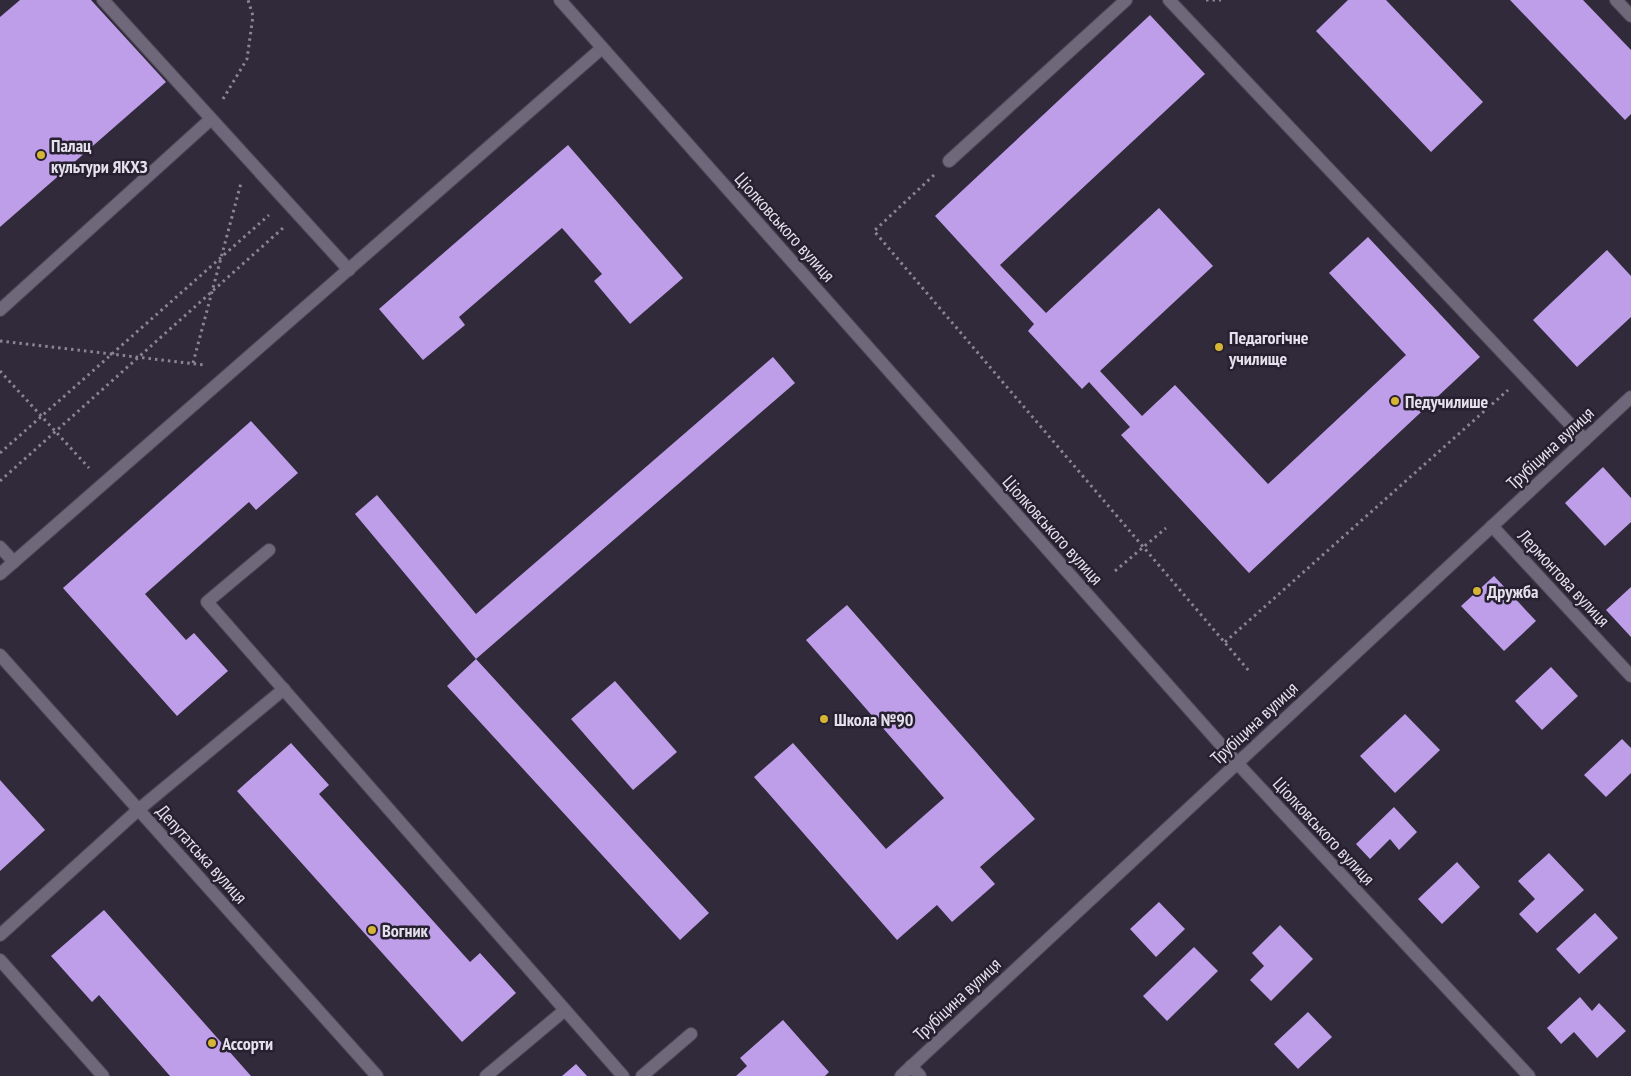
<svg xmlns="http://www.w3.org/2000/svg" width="1631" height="1076" font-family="'PT Sans Narrow',sans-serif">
<rect width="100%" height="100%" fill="#312a3b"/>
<g fill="#be9ee9">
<path d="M 20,0 L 91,0 L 166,82 L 0,227 L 0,17 Z"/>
<path d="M 1348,0 L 1386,0 L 1483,102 L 1431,152 L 1316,31 Z"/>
<path d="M 1510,0 L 1583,0 L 1631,50 L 1631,114 L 1625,120 Z"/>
<path d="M 1150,15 L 1205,74 L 1000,265 L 1046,313 L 1159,208 L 1213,266 L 1100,371 L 1142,416 L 1175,385 L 1268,484 L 1406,355 L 1329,273 L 1368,237 L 1480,357 L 1249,573 L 1121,435 L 1130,427 L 1089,382 L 1082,389 L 1028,331 L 1034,324 L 935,216 Z"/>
<path d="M 568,145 L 683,278 L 630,324 L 594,281 L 602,274 L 562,228 L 459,317 L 465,325 L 423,360 L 379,309 Z"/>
<path d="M 1607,250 L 1631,276 L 1631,317 L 1577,367 L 1533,320 Z"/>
<path d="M 773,357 L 795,383 L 476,659 L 709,913 L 680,940 L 447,686 L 476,659 L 355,514 L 377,495 L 476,614 Z"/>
<path d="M 251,421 L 298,473 L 256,510 L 249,502 L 145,594 L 186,640 L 194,633 L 228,671 L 177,716 L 63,588 Z"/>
<path d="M 1603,467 L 1631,498 L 1631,522 L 1605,546 L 1565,503 Z"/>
<path d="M 1494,576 L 1536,621 L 1504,651 L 1461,606 Z"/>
<path d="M 1631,587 L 1631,637 L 1606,610 Z"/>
<path d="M 847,605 L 1035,819 L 980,867 L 995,884 L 952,922 L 937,905 L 897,940 L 754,777 L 793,743 L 886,849 L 944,798 L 806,640 Z"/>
<path d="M 1551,667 L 1578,696 L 1542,730 L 1515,701 Z"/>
<path d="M 615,681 L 677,752 L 633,790 L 571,719 Z"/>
<path d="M 1405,714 L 1440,750 L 1395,793 L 1360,756 Z"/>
<path d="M 1622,739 L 1631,748 L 1631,773 L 1606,797 L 1584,775 Z"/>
<path d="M 291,743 L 329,785 L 319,794 L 470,962 L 480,953 L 516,993 L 462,1042 L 237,791 Z"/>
<path d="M 0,780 L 45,830 L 0,871 Z"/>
<path d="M 1394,807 L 1417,832 L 1399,850 L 1390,839 L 1370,859 L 1356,844 Z"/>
<path d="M 1549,853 L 1584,890 L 1537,933 L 1519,914 L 1535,899 L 1518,881 Z"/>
<path d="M 1457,862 L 1480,887 L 1442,924 L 1418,899 Z"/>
<path d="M 1159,902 L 1185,929 L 1156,957 L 1130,929 Z"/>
<path d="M 104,910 L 251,1076 L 170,1076 L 99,995 L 92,1002 L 51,956 Z"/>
<path d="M 1595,913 L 1618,938 L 1579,974 L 1556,949 Z"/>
<path d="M 1280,925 L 1313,959 L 1271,1001 L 1250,980 L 1264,966 L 1252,953 Z"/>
<path d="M 1194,947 L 1218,971 L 1167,1021 L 1143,996 Z"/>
<path d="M 1580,997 L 1592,1011 L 1599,1003 L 1626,1031 L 1597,1058 L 1574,1032 L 1561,1044 L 1547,1028 Z"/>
<path d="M 1308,1012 L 1332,1037 L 1298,1069 L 1274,1044 Z"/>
<path d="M 783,1020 L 829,1072 L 825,1076 L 736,1076 L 747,1066 L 740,1058 Z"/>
<path d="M 576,1064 L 587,1076 L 562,1076 Z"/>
</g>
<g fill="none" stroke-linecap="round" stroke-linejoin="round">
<g stroke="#4e4857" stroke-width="14">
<g id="service">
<path d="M 103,0 L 349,270"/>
<path d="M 1169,0 L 1585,440"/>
<path d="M 1616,0 L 1631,16"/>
<path d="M 949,161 L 1126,0"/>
<path d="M 0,310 L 211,119"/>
<path d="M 0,547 L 14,562"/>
<path d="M 269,550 L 207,602 L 623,1076"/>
<path d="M 0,574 L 602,48"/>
<path d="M 0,935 L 138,810 L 284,689"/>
<path d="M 0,960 L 103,1076"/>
<path d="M 486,1076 L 565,1010"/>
<path d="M 642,1076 L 691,1034"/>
</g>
</g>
<g stroke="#4e4857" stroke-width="14">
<g id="minor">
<path d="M 560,0 L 1237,763 L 1529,1076"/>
<path d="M 1492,526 L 1631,676"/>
<path d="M 911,1066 L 920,1076"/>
</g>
</g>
<g stroke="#4e4857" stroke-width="14">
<g id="tertiary">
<path d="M 0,655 L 377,1076"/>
<path d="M 901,1076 L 1631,397"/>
</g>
</g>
<g stroke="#8a8593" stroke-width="3" stroke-dasharray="2.5 4" stroke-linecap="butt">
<path d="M 1206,0 L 1221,0"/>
<path d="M 223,99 L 247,59 L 253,16 L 248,0"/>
<path d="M 934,175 L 874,231 L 1249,671"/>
<path d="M 0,341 L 205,365"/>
<path d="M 193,363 L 241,183"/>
<path d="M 0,371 L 89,468"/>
<path d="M 0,453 L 269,215"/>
<path d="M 0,481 L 283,228"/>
<path d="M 1115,571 L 1166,528"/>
<path d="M 1225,642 L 1508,390"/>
</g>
<use href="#service" stroke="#6f677a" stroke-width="12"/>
<use href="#minor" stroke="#6f677a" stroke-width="12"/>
<use href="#tertiary" stroke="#6f677a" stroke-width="12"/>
</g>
<g fill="#d6b534" stroke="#272031" stroke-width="2">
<circle cx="41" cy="155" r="5"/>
<circle cx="1219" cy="347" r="5"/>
<circle cx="1395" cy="401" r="5"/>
<circle cx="1477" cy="591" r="5"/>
<circle cx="824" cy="719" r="5"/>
<circle cx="372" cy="930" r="5"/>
<circle cx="212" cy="1043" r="5"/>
</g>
<g text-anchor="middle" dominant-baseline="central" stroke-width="5" stroke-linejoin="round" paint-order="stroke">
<g font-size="18" font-weight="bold" fill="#e5e1ec" stroke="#272031" text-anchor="start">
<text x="51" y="145">Палац<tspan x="51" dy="21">культури ЯКХЗ</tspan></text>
<text x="1229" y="337">Педагогічне<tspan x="1229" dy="21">училище</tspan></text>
<text x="1405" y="401">Педучилише</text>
<text x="1487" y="591">Дружба</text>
<text x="834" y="719">Школа №90</text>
<text x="382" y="930">Вогник</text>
<text x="222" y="1043">Ассорти</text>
</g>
<g font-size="18" fill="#e5e1ec" stroke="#272031">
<text transform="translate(785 227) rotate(48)">Ціолковського вулиця</text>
<text transform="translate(1550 448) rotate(-43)">Трубіцина вулиця</text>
<text transform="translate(1053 530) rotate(48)">Ціолковського вулиця</text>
<text transform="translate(1564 578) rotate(47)">Лермонтова вулиця</text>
<text transform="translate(1254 723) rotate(-43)">Трубіцина вулиця</text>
<text transform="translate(1324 831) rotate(47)">Ціолковського вулиця</text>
<text transform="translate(202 854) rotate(48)">Депутатська вулиця</text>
<text transform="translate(957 999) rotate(-43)">Трубіцина вулиця</text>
</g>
</g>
</svg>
